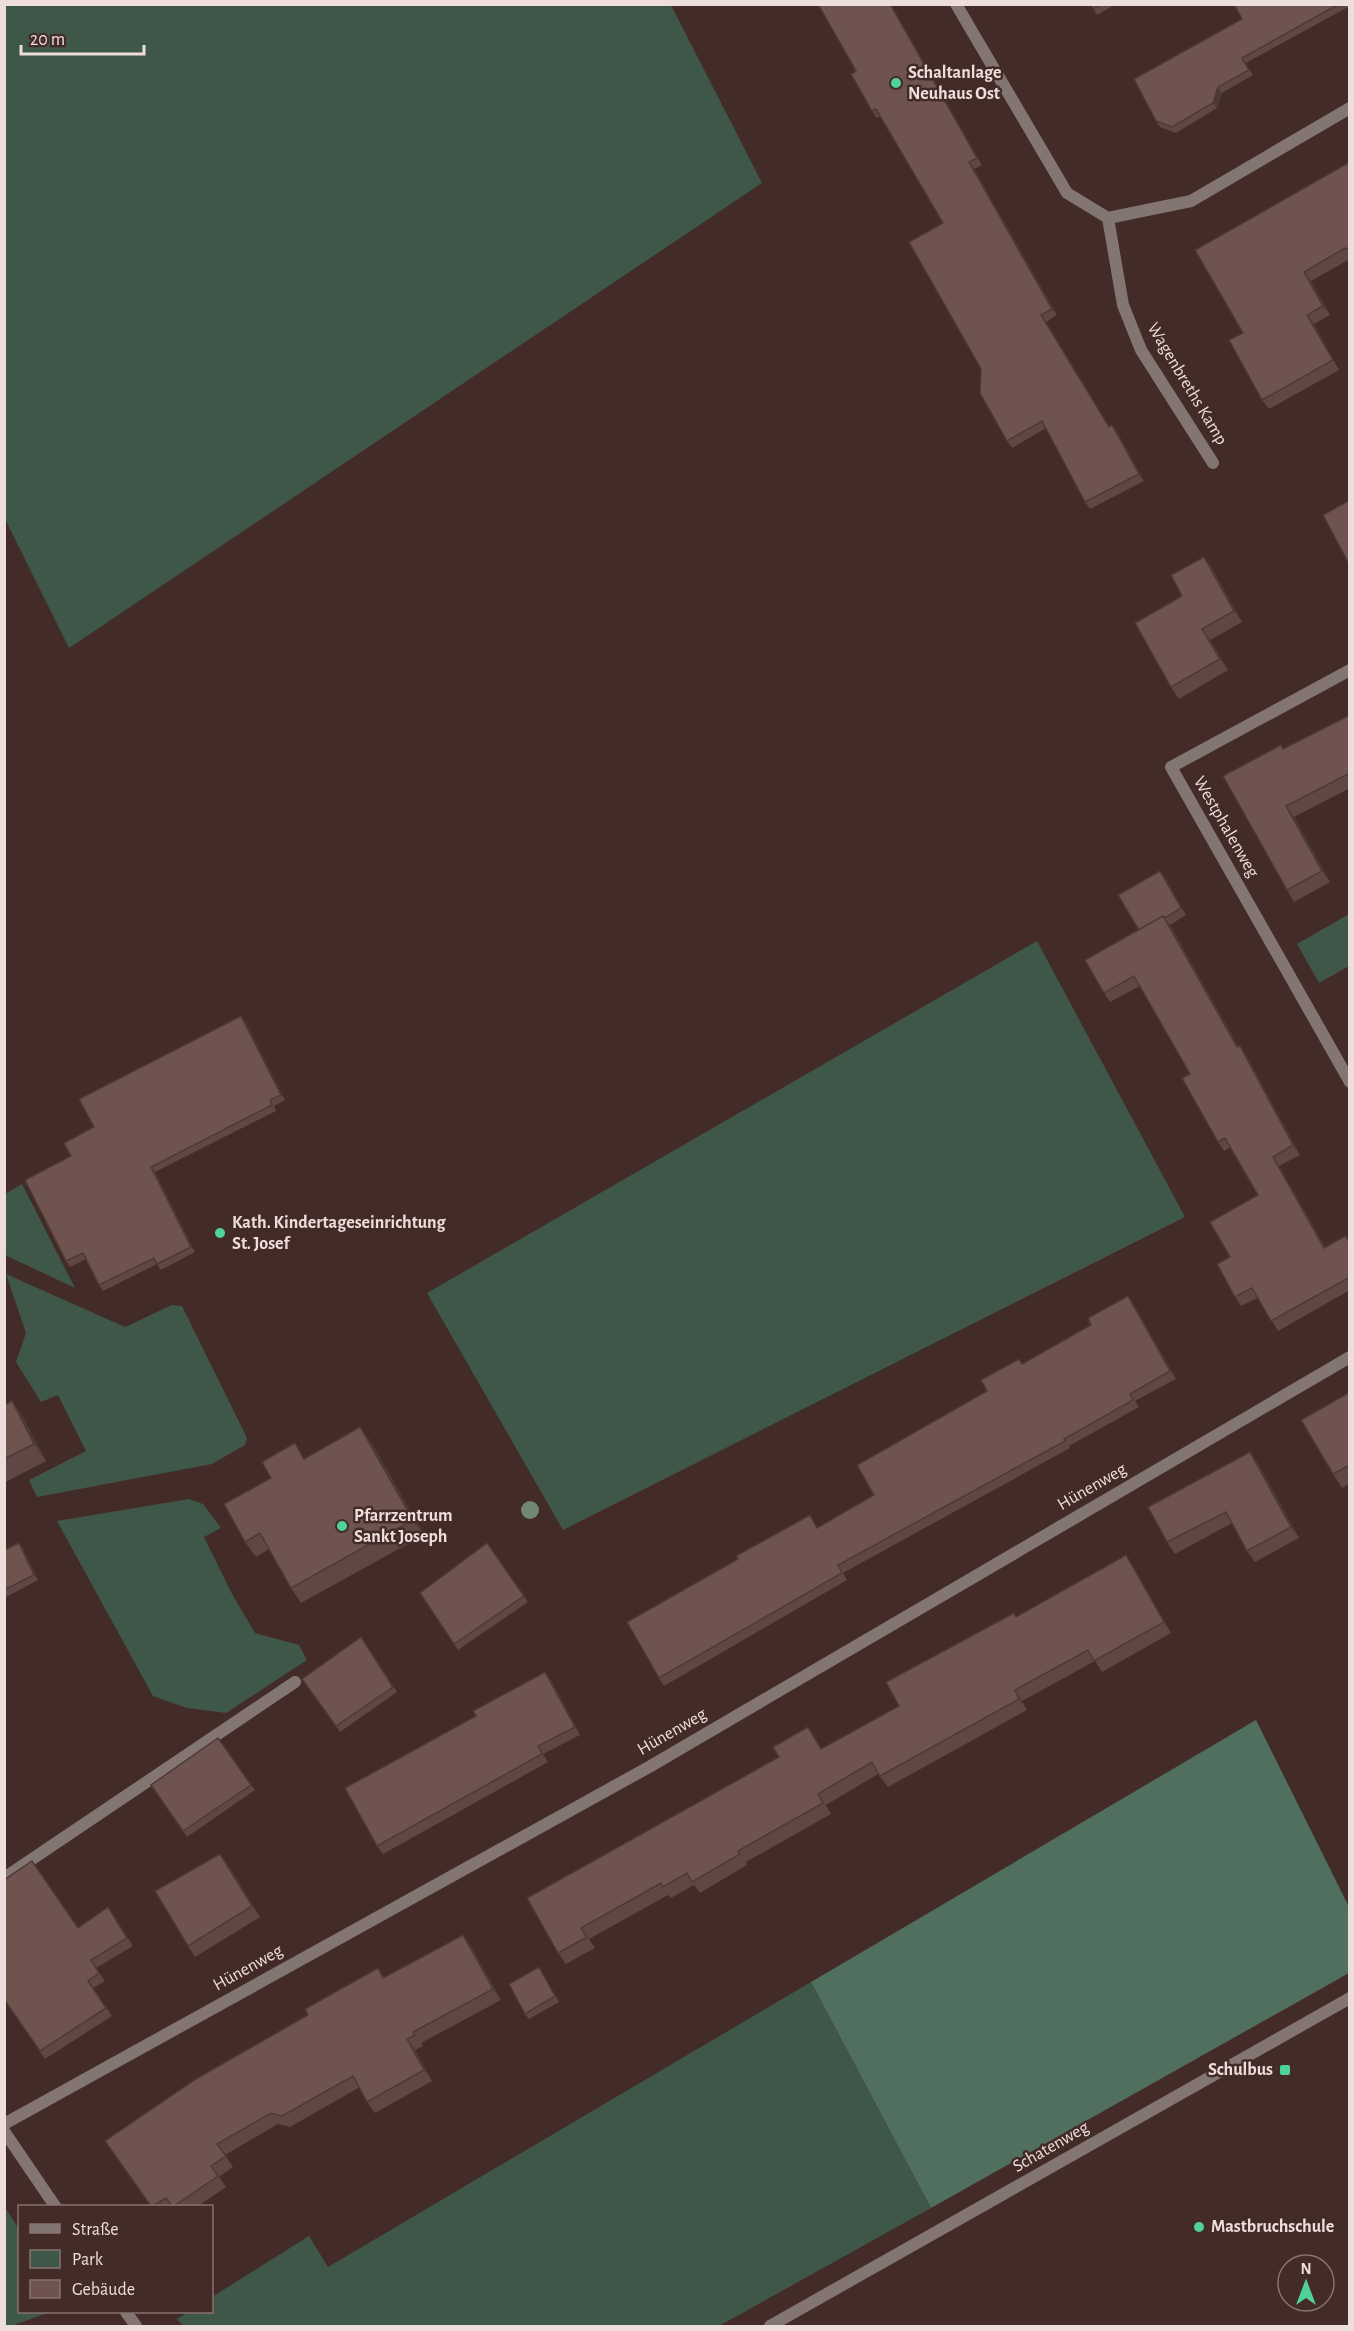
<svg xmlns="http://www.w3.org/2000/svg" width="1354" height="2331" font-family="'Alegreya Sans',sans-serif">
<rect width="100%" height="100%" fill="#432b27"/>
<g fill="#3e5749">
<path d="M 5,4 L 671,5 L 762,183 L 69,648 L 5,519 Z"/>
<path d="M 1349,914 L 1349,966 L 1319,983 L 1297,944 Z"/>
<path d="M 1037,941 L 1185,1217 L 563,1530 L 427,1293 Z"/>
<path d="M 22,1184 L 75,1288 L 5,1255 L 5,1194 Z"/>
<path d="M 6,1274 L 125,1327 L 172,1305 L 182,1306 L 247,1438 L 245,1445 L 212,1464 L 37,1497 L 29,1480 L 86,1451 L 58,1395 L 41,1402 L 16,1362 L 26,1333 Z"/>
<path d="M 189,1499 L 203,1504 L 221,1528 L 204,1537 L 232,1594 L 255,1633 L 299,1645 L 307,1660 L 226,1713 L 187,1708 L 153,1696 L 57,1521 Z"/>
<path d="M 811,1982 L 931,2208 L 719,2326 L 183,2326 L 177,2319 L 188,2312 L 212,2312 L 212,2297 L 309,2236 L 328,2267 Z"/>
<path d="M 4,2206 L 19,2229 L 20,2312 L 50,2312 L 11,2326 L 5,2326 Z"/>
</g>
<path fill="#516f5f" d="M 1256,1720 L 1349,1907 L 1349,1973 L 931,2208 L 811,1982 Z"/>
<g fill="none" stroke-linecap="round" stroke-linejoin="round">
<path stroke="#827572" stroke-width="12" d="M 4,1878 L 295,1682"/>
<g stroke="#827572" stroke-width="12">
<path d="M 956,4 L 1067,193 L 1108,218 L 1191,201 L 1350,108"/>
<path d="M 1108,218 L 1123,305 L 1141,350 L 1213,463"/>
<path d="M 1350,670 L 1171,767 L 1350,1082"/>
<path d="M 4,2124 L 649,1767 L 1350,1357"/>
<path d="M 4,2131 L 55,2206"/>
<path d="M 126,2312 L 136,2326"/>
<path d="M 770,2326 L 1350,1998"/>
</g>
</g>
<circle fill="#728775" cx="530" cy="1510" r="9"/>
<g fill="#5f4744">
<path d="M 818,4 L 896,4 L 892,7 L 982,165 L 974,169 L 1057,315 L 1046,322 L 1109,426 L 1112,425 L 1117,432 L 1144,481 L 1090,509 L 1085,502 L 1046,428 L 1012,448 L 1007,441 L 981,369 L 943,223 L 881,116 L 877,118 L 872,111 L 856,71 Z"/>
<path d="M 1091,4 L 1116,4 L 1097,15 Z"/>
<path d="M 1234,4 L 1350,4 L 1350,6 L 1246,63 L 1253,75 L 1222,93 L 1217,108 L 1176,133 L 1160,127 L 1156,121 L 1242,19 Z"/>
<path d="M 1350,162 L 1350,259 L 1311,281 L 1330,315 L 1314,324 L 1339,370 L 1269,409 L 1262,400 L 1243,333 Z"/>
<path d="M 1204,557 L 1212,568 L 1242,622 L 1210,640 L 1228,670 L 1179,699 L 1171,687 Z"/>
<path d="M 1350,715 L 1350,788 L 1294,817 L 1330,882 L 1294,902 L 1287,890 L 1284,749 Z"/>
<path d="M 1165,878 L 1186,915 L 1170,925 L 1238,1046 L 1246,1055 L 1300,1155 L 1279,1166 L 1325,1247 L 1345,1236 L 1350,1242 L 1350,1290 L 1278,1331 L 1258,1298 L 1241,1306 L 1235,1297 L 1230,1257 L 1258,1195 L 1231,1147 L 1224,1151 L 1218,1142 L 1190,1074 L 1140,986 L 1110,1002 L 1104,993 L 1139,930 Z"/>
<path d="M 245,1021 L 285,1100 L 274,1106 L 276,1111 L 155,1172 L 195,1252 L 161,1270 L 157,1264 L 103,1291 L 99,1285 L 86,1259 L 70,1267 L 66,1261 L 71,1156 L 94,1127 Z"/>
<path d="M 1128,1296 L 1133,1303 L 1176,1379 L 1135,1401 L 1139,1407 L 1069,1446 L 1070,1448 L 843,1573 L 847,1580 L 664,1686 L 659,1678 L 738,1559 L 810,1515 L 818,1528 L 874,1495 L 1023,1364 L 1091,1325 Z"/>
<path d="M 1350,1392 L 1350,1483 L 1342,1488 L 1333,1474 Z"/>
<path d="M 12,1401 L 24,1419 L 46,1461 L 4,1483 L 4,1405 Z"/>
<path d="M 360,1427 L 371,1442 L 424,1535 L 301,1603 L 291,1588 L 269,1549 L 256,1557 L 245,1542 L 305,1458 Z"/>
<path d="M 1258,1463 L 1299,1538 L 1255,1562 L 1247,1551 L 1232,1523 L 1175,1554 L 1167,1542 Z"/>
<path d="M 19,1543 L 23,1549 L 38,1580 L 6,1597 L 4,1595 L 4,1550 Z"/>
<path d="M 487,1543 L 528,1602 L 458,1650 L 420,1593 Z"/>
<path d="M 1133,1566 L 1171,1633 L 1102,1672 L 1095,1661 L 1022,1701 L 1027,1710 L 888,1787 L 878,1774 L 826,1805 L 831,1814 L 746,1862 L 747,1865 L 700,1893 L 694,1885 L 671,1898 L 668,1895 L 589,1939 L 595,1948 L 566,1964 L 558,1953 L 527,1898 L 779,1757 L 815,1738 L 822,1749 L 899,1706 L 1017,1617 Z"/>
<path d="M 361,1637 L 397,1692 L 340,1732 L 302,1679 Z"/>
<path d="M 551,1680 L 580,1735 L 543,1754 L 548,1762 L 383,1854 L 377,1846 Z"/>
<path d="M 218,1738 L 255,1790 L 187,1837 L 151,1785 Z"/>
<path d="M 228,1865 L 260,1917 L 195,1957 L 188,1946 Z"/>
<path d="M 108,1907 L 133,1946 L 96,1968 L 105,1981 L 93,1988 L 112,2016 L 45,2059 L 4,1999 L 78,1928 Z"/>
<path d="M 471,1946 L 501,2000 L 421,2043 L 423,2046 L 415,2050 L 432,2081 L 375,2113 L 367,2102 L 360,2087 L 290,2127 L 278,2124 L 225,2155 L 233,2167 L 219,2177 L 226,2187 L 198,2206 L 151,2206 L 308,2015 L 378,1968 L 384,1977 Z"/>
<path d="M 539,1967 L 559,2002 L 529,2019 L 525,2014 Z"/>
</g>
<g fill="#4d3a37">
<path d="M 890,4 L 891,4 L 982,165 L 977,158 Z"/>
<path d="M 1218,87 L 1222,93 L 1217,108 L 1213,103 Z"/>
<path d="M 969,162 L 974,169 L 1057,315 L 1052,309 Z"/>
<path d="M 1304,272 L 1311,281 L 1330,315 L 1323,306 Z"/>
<path d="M 1041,315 L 1046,322 L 1114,434 L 1109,427 Z"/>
<path d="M 1307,315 L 1314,324 L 1339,370 L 1333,360 Z"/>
<path d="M 1112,425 L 1117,432 L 1144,481 L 1139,474 Z"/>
<path d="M 1204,557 L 1212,568 L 1242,622 L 1234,611 Z"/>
<path d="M 1202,629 L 1210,640 L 1228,670 L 1220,659 Z"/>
<path d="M 1286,806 L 1294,817 L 1330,882 L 1322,871 Z"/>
<path d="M 1160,871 L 1165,878 L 1186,915 L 1181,908 Z"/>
<path d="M 1163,916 L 1170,925 L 1244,1056 L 1237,1047 Z"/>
<path d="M 241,1016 L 245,1021 L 285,1100 L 281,1095 Z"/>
<path d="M 1240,1046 L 1246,1055 L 1300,1155 L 1293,1145 Z"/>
<path d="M 1273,1157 L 1279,1166 L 1331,1257 L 1324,1248 Z"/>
<path d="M 151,1167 L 155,1172 L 195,1252 L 191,1247 Z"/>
<path d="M 1128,1296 L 1133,1303 L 1176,1379 L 1170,1371 Z"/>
<path d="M 12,1401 L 24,1419 L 46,1461 L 34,1444 Z"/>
<path d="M 360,1427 L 371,1442 L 424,1535 L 413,1520 Z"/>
<path d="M 1250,1452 L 1258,1463 L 1299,1538 L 1291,1527 Z"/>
<path d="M 19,1543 L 23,1549 L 38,1580 L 34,1575 Z"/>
<path d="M 1126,1555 L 1133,1566 L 1171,1633 L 1164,1622 Z"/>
<path d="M 545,1672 L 551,1680 L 580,1735 L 575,1727 Z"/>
<path d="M 1015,1690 L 1022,1701 L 1027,1710 L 1019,1699 Z"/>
<path d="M 220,1854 L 228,1865 L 260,1917 L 252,1906 Z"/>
<path d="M 463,1935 L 471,1946 L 501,2000 L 493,1989 Z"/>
<path d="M 407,2039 L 415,2050 L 432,2081 L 424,2070 Z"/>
</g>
<g fill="#6e534f" stroke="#4d3a37" stroke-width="1.5">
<path d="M 818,4 L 890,4 L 977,158 L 969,162 L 1052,309 L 1041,315 L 1109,427 L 1112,425 L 1139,474 L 1085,502 L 1042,421 L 1007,441 L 980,393 L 981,369 L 909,242 L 943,223 L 876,109 L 872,111 L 851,74 L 856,71 Z"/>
<path d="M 1091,4 L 1102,4 L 1093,9 Z"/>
<path d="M 1234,4 L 1339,4 L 1242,58 L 1249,70 L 1218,87 L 1213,103 L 1172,127 L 1156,121 L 1134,79 L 1242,19 Z"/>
<path d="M 1350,162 L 1350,250 L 1345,248 L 1304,272 L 1323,306 L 1307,315 L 1333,360 L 1262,400 L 1229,340 L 1243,333 L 1195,250 Z"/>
<path d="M 1350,500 L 1350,562 L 1348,562 L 1323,515 Z"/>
<path d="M 1204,557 L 1234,611 L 1202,629 L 1220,659 L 1171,687 L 1135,623 L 1182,596 L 1171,575 Z"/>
<path d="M 1350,715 L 1350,773 L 1286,806 L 1322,871 L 1287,890 L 1223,776 L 1281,745 L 1283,749 Z"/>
<path d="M 1160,871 L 1181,908 L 1165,918 L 1163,916 L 1139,930 L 1118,895 Z"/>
<path d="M 1163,916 L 1237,1047 L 1240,1046 L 1293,1145 L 1273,1157 L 1324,1248 L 1345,1236 L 1350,1243 L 1350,1277 L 1271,1321 L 1252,1288 L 1235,1297 L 1217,1264 L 1230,1257 L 1210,1222 L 1258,1195 L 1225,1138 L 1218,1142 L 1182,1078 L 1190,1074 L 1134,976 L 1104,993 L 1085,960 Z"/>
<path d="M 241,1016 L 281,1095 L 270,1100 L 272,1105 L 151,1167 L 191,1247 L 157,1264 L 154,1258 L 99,1285 L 83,1253 L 66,1261 L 25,1180 L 71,1156 L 64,1143 L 94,1127 L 79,1099 Z"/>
<path d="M 1128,1296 L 1170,1371 L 1130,1394 L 1133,1400 L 1064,1439 L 1065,1441 L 838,1565 L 842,1573 L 659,1678 L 627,1622 L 738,1559 L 736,1556 L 810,1515 L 817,1528 L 874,1495 L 857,1465 L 987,1391 L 981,1380 L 1019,1359 L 1022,1364 L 1091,1325 L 1088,1318 Z"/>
<path d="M 1350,1392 L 1350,1465 L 1333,1474 L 1301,1420 Z"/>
<path d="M 12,1401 L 34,1444 L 4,1459 L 4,1405 Z"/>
<path d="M 360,1427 L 413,1520 L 291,1588 L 260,1533 L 245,1542 L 224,1504 L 271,1478 L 262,1462 L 279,1452 L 295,1443 L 304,1459 Z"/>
<path d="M 1250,1452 L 1291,1527 L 1247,1551 L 1226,1512 L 1167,1542 L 1148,1507 Z"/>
<path d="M 19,1543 L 34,1575 L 4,1590 L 4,1550 Z"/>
<path d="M 487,1543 L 524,1596 L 454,1644 L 420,1593 Z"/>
<path d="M 1126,1555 L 1164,1622 L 1094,1661 L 1088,1650 L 1015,1690 L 1019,1699 L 880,1776 L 872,1762 L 818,1794 L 823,1803 L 738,1851 L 740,1854 L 692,1882 L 687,1873 L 663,1887 L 661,1883 L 581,1928 L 587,1937 L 558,1953 L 527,1898 L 779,1757 L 773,1747 L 808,1727 L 821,1749 L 899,1706 L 886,1682 L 1014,1613 L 1016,1617 Z"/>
<path d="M 361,1637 L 393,1687 L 336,1726 L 302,1679 Z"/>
<path d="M 545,1672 L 575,1727 L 538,1746 L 542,1754 L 377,1846 L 345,1788 L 476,1716 L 473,1711 Z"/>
<path d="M 218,1738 L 251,1785 L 183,1831 L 151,1785 Z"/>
<path d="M 220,1854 L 252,1906 L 188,1946 L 155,1891 Z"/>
<path d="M 32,1861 L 78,1928 L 108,1907 L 127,1938 L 91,1960 L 99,1973 L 88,1981 L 106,2008 L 40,2051 L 4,1999 L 4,1880 Z"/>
<path d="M 463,1935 L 493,1989 L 413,2032 L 415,2035 L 407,2039 L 424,2070 L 367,2102 L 353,2076 L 282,2116 L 271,2113 L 217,2144 L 226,2156 L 211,2166 L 218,2176 L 174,2206 L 172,2206 L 166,2198 L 153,2206 L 151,2206 L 105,2141 L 196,2079 L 308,2015 L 305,2009 L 378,1968 L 383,1978 Z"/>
<path d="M 539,1967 L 555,1996 L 525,2014 L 509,1984 Z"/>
</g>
<g fill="#50d398" stroke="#432b27" stroke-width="2">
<circle cx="896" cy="83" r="6"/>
<circle cx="220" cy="1233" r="6"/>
<circle cx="342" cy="1526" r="6"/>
<rect x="1279" y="2064" width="12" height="12" rx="3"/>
<circle cx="1199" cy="2227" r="6"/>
</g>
<g text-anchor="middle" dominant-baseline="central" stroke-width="5" stroke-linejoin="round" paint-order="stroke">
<g font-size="18" font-weight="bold" fill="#eededb" stroke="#432b27" text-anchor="start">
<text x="908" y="73">Schaltanlage<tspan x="908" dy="21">Neuhaus Ost</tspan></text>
<text x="232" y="1223">Kath. Kindertageseinrichtung<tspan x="232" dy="21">St. Josef</tspan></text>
<text x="354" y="1516">Pfarrzentrum<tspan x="354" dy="21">Sankt Joseph</tspan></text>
<text x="1273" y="2070" text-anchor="end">Schulbus</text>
<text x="1211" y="2227">Mastbruchschule</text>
</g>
<g font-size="18" fill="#eededb" stroke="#432b27">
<text transform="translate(1187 384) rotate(59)">Wagenbreths Kamp</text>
<text transform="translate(1226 827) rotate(60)">Westphalenweg</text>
<text transform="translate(1092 1487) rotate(-30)">Hünenweg</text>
<text transform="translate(672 1732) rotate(-30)">Hünenweg</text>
<text transform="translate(248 1968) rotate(-29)">Hünenweg</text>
<text transform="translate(1051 2147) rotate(-30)">Schatenweg</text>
</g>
</g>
<rect width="1354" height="2331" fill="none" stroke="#eededb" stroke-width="12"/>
<rect x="18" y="2205" width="195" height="108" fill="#432b27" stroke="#87736f" stroke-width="1.5"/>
<rect x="30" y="2224" width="30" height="9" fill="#827572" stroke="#87736f" stroke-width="1.5"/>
<text x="72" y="2235" font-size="18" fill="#eededb">Straße</text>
<rect x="30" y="2250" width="30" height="18" fill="#3e5749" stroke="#87736f" stroke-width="1.5"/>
<text x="72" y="2265" font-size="18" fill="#eededb">Park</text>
<rect x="30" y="2280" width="30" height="18" fill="#6e534f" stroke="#87736f" stroke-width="1.5"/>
<text x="72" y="2295" font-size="18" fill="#eededb">Gebäude</text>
<g transform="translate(1306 2283)"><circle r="28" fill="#432b27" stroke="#87736f" stroke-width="1.5"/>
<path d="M0-4.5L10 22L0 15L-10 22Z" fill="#50d398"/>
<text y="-9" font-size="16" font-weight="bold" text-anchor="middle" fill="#eededb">N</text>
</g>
<path d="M21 45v9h123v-9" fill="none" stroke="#eededb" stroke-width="3"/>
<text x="30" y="45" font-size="18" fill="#eededb" stroke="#432b27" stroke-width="4.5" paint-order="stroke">20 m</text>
</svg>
